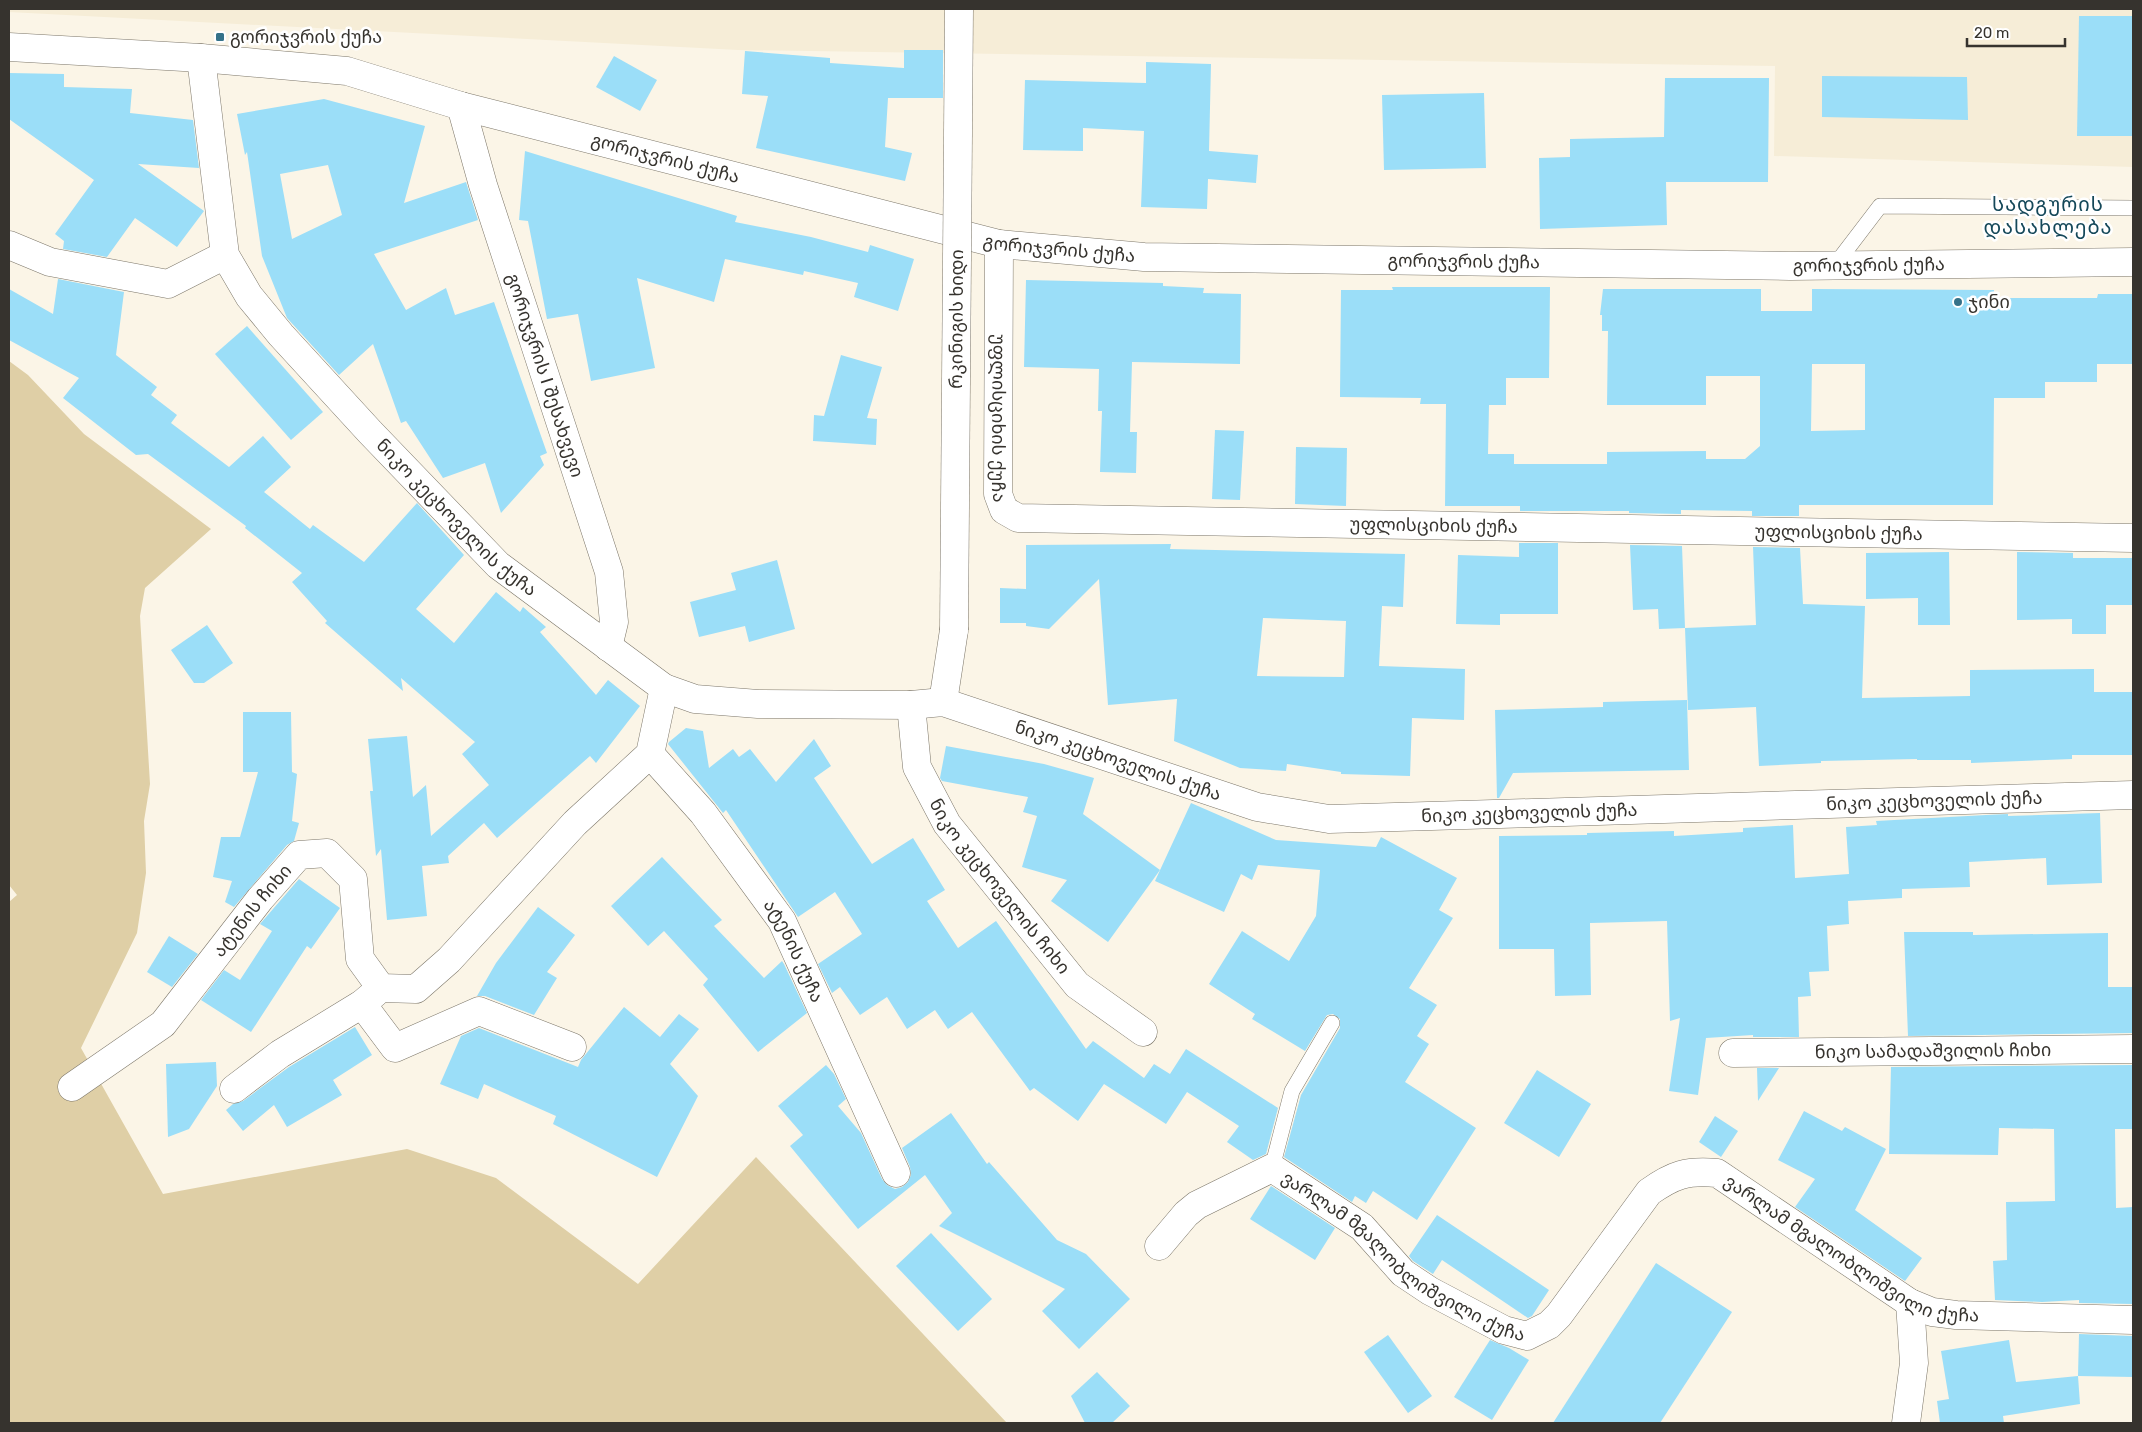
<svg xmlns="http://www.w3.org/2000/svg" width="2142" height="1432" font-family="Rubik,'Noto Sans Georgian',sans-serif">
<rect width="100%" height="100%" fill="#fbf5e7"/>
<path fill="#f6edd7" d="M 9,9 L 2133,9 L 2133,167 L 1774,156 L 1775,66 L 738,50 L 9,12 Z"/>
<path fill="#dfcfa6" d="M 9,361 L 28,375 L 84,434 L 211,529 L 145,588 L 140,616 L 150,784 L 144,821 L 146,873 L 137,933 L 81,1048 L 163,1194 L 407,1149 L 496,1178 L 638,1284 L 756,1157 L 1007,1423 L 9,1423 L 9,902 L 17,895 L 9,885 Z"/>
<g fill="#9bdef8" fill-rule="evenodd">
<path d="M 2079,16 L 2133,16 L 2133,136 L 2077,136 Z"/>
<path d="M 904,50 L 943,50 L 943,98 L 888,98 L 885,147 L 912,153 L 905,181 L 756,148 L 768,96 L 742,94 L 745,51 L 830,58 L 830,63 L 904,68 Z"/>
<path d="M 614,56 L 657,80 L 640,111 L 596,87 Z"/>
<path d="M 1146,62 L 1211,64 L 1209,151 L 1258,155 L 1256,183 L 1208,179 L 1207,209 L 1141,207 L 1144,131 L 1083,128 L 1083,151 L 1023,150 L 1025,80 L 1146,83 Z"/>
<path d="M 9,73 L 64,74 L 64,87 L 132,89 L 130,113 L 193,120 L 199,168 L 138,164 L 204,211 L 177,247 L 135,218 L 107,257 L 63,249 L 64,241 L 55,234 L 94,180 L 9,119 Z"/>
<path d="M 1822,76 L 1967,77 L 1968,120 L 1822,117 Z"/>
<path d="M 1665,78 L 1769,78 L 1768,182 L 1666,182 L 1667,225 L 1540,229 L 1539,158 L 1570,157 L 1570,139 L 1664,137 Z"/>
<path d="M 1484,93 L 1486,168 L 1384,170 L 1382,95 Z"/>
<path d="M 324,99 L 425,126 L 404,203 L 466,182 L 478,220 L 374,254 L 406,310 L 446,288 L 455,315 L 494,302 L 547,453 L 540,456 L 544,465 L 501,513 L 485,463 L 443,478 L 406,421 L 401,423 L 373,344 L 339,375 L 287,318 L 262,256 L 247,152 L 245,155 L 237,114 ZM 328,165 L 342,215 L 292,239 L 280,174 Z"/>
<path d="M 525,151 L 737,216 L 735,222 L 811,237 L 868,252 L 870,245 L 914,259 L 898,311 L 854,297 L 858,283 L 804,271 L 803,275 L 725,259 L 714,302 L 637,278 L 655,368 L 591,381 L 578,314 L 547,319 L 528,221 L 519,220 Z"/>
<path d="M 58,279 L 124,292 L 116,355 L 157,387 L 151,395 L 177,415 L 171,423 L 229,467 L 263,436 L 291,467 L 264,492 L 310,529 L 313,525 L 364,562 L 417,503 L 464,555 L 416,609 L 454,643 L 496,592 L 520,612 L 523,607 L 546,627 L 540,632 L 596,695 L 608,680 L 640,706 L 596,763 L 590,756 L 497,838 L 484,823 L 448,856 L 449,863 L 422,866 L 427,916 L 387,920 L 381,849 L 376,856 L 370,791 L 373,791 L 368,739 L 407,736 L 413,797 L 426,785 L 431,836 L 489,785 L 462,754 L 475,742 L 401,678 L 403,691 L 325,623 L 327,621 L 292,582 L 302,573 L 245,528 L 246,526 L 148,454 L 136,455 L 63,398 L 79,378 L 9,340 L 9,289 L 53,314 Z"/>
<path d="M 1026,280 L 1163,283 L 1163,286 L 1204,288 L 1203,293 L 1241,294 L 1240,364 L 1132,362 L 1130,432 L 1137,432 L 1136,473 L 1100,472 L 1102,411 L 1098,411 L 1099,369 L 1024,367 Z"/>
<path d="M 1392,287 L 1550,287 L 1549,378 L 1506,378 L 1506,405 L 1489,405 L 1488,454 L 1514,454 L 1514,464 L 1607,464 L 1607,452 L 1706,451 L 1706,459 L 1745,459 L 1760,446 L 1760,376 L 1706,376 L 1706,405 L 1607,405 L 1608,331 L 1602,331 L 1602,315 L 1600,315 L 1603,289 L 1761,289 L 1761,311 L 1812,311 L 1812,289 L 1994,290 L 1994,298 L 2097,298 L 2098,294 L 2133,294 L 2133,364 L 2097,364 L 2097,382 L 2045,382 L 2045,398 L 1994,398 L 1993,505 L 1799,505 L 1799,516 L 1752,516 L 1752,511 L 1681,510 L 1681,514 L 1629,513 L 1629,511 L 1520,511 L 1520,506 L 1445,506 L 1446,404 L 1420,404 L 1421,398 L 1340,397 L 1341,290 L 1393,290 ZM 1812,364 L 1865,364 L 1865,430 L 1811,431 Z"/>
<path d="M 247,326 L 323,412 L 291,440 L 215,354 Z"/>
<path d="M 841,355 L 882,367 L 867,418 L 877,419 L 876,445 L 813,441 L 814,415 L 824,416 Z"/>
<path d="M 1215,430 L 1244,431 L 1240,500 L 1212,499 Z"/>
<path d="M 1296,447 L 1347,448 L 1346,506 L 1295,504 Z"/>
<path d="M 1519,543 L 1558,543 L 1558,614 L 1500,614 L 1500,625 L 1456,624 L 1458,555 L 1519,557 Z"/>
<path d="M 1171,544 L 1170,549 L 1405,554 L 1403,607 L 1382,606 L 1379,666 L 1465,669 L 1464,720 L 1412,718 L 1410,776 L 1341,774 L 1341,772 L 1287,764 L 1286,771 L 1240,768 L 1174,741 L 1177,699 L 1108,705 L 1099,579 L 1049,629 L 1026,626 L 1026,623 L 1000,623 L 1000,588 L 1026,589 L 1026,545 ZM 1263,618 L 1346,621 L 1344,677 L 1257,676 Z"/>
<path d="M 1630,545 L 1682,546 L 1685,628 L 1756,625 L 1753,547 L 1800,548 L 1803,604 L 1865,606 L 1862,698 L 1970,696 L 1970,670 L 2094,669 L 2094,692 L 2133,692 L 2133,755 L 2072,755 L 2072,759 L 1996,762 L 1971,763 L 1971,760 L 1917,760 L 1917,759 L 1821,761 L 1821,763 L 1759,766 L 1756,707 L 1688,710 L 1685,628 L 1659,629 L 1658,609 L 1633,610 Z"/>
<path d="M 1949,552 L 1950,625 L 1918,625 L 1918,598 L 1866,599 L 1866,553 Z"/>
<path d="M 2017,552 L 2073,553 L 2073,558 L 2133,558 L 2133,605 L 2106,605 L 2106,634 L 2072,634 L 2072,619 L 2017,620 Z"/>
<path d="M 777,560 L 795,629 L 749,642 L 745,626 L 699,637 L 690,602 L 736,590 L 731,573 Z"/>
<path d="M 207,625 L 233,663 L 204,683 L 194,683 L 171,650 Z"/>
<path d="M 1687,700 L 1689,770 L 1513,773 L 1499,798 L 1497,798 L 1495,710 L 1603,707 L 1603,702 Z"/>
<path d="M 243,712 L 291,712 L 292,772 L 297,774 L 292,821 L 299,823 L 294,841 L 287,845 L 234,907 L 225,902 L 232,881 L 213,877 L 221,837 L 240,837 L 258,772 L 243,772 Z"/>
<path d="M 686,728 L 703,731 L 709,768 L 733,749 L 739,757 L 750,749 L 776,782 L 814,739 L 831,766 L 814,778 L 872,864 L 913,838 L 945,890 L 927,901 L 958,948 L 996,921 L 1086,1049 L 1093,1041 L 1144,1078 L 1154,1064 L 1170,1074 L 1186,1049 L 1278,1108 L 1266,1154 L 1253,1160 L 1227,1142 L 1239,1126 L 1187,1092 L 1166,1124 L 1104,1084 L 1078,1121 L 1034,1088 L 1030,1091 L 972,1012 L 948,1029 L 935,1010 L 907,1029 L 887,997 L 860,1015 L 840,987 L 832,993 L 818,964 L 862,934 L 835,892 L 798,917 L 726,810 L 723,813 L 668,744 L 669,742 Z"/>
<path d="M 946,746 L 1044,764 L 1094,778 L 1083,814 L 1160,870 L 1108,942 L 1051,901 L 1067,880 L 1022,867 L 1037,816 L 1023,812 L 1028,797 L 942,781 L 940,778 Z"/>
<path d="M 1191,803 L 1276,840 L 1376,847 L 1381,837 L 1457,878 L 1439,910 L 1453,918 L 1409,988 L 1437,1005 L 1417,1036 L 1429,1044 L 1405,1082 L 1476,1128 L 1417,1220 L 1373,1191 L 1366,1203 L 1355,1196 L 1352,1202 L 1284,1157 L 1301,1095 L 1340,1028 L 1340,1019 L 1333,1014 L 1327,1015 L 1305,1051 L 1252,1019 L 1255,1014 L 1209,984 L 1242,931 L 1289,961 L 1316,916 L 1320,870 L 1258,865 L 1252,880 L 1241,874 L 1224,912 L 1155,881 Z"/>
<path d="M 2100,813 L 2102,883 L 2047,885 L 2046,858 L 1969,862 L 1970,887 L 1902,889 L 1902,898 L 1848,901 L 1849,924 L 1827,926 L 1829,971 L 1809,972 L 1811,996 L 1798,997 L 1799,1037 L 1753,1037 L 1753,1035 L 1706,1038 L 1698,1095 L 1669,1091 L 1680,1018 L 1670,1021 L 1667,921 L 1590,923 L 1591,995 L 1555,996 L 1554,949 L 1499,949 L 1499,836 L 1587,835 L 1587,833 L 1674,831 L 1674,836 L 1743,832 L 1743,828 L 1793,825 L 1795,878 L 1849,874 L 1846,827 L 1877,825 L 1876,821 L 1986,815 L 2008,814 L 2008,816 Z"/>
<path d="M 662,857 L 722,920 L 714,926 L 764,978 L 782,961 L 784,964 L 807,1013 L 758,1052 L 703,985 L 708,979 L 664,931 L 648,946 L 611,906 Z"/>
<path d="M 299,879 L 340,908 L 311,949 L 307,946 L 251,1032 L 201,1000 L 224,970 L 240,980 L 272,931 L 260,924 Z"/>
<path d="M 538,907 L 575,935 L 547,972 L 557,978 L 534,1015 L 485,996 L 477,996 L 496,963 Z"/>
<path d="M 1904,932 L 1973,932 L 1973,935 L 2108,933 L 2108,987 L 2133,987 L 2133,1033 L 1908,1036 Z"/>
<path d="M 169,936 L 198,954 L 172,987 L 147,972 Z"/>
<path d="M 624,1007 L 660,1037 L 679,1014 L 699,1029 L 670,1064 L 698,1096 L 657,1177 L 553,1124 L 556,1116 L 484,1084 L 478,1099 L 440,1084 L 461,1036 L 479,1028 L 578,1067 L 581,1060 Z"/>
<path d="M 355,1027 L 372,1055 L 333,1080 L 342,1095 L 287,1127 L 274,1105 L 243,1131 L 226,1110 L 233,1104 L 243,1101 L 289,1067 Z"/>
<path d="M 216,1062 L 217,1086 L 189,1129 L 168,1137 L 166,1064 Z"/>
<path d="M 826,1065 L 834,1074 L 846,1099 L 838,1106 L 861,1133 L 882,1179 L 887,1185 L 895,1189 L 902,1187 L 908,1182 L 911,1175 L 910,1167 L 902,1148 L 951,1113 L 987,1164 L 989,1162 L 1057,1240 L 1086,1254 L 1130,1299 L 1079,1349 L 1042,1311 L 1065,1289 L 939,1226 L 952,1213 L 925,1175 L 858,1229 L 790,1146 L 803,1135 L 778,1106 Z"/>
<path d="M 2133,1065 L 2133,1129 L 2115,1129 L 2116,1208 L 2133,1207 L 2133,1304 L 2079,1303 L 2079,1300 L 2042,1302 L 1995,1300 L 1993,1261 L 2007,1260 L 2006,1202 L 2055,1201 L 2054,1129 L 1999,1128 L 1998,1155 L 1889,1154 L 1891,1067 Z"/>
<path d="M 1757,1068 L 1779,1068 L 1758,1101 Z"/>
<path d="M 1537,1070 L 1591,1104 L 1559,1157 L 1504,1123 Z"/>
<path d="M 1804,1111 L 1842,1131 L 1845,1127 L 1886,1149 L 1855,1210 L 1922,1258 L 1905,1281 L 1795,1207 L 1815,1179 L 1778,1160 Z"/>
<path d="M 1715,1116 L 1738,1131 L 1721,1157 L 1699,1142 Z"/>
<path d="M 1271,1186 L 1335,1228 L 1315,1260 L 1250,1219 Z"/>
<path d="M 1437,1215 L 1549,1290 L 1532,1316 L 1528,1318 L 1442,1260 L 1433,1274 L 1413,1261 L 1409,1256 Z"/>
<path d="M 931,1233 L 992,1299 L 958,1331 L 896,1266 Z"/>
<path d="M 1656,1263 L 1732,1312 L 1660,1423 L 1553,1423 Z"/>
<path d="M 2079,1334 L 2133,1336 L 2133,1377 L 2078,1376 Z"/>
<path d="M 1388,1335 L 1432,1396 L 1408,1413 L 1364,1352 Z"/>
<path d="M 1490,1340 L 1509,1348 L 1529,1360 L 1492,1420 L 1454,1397 Z"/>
<path d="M 2009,1340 L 2016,1382 L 2078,1376 L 2080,1404 L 2003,1416 L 2004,1423 L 1940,1423 L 1937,1401 L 1949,1399 L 1941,1351 Z"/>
<path d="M 1097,1372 L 1130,1406 L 1112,1423 L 1085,1423 L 1071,1396 Z"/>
</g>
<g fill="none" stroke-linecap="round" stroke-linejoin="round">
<g stroke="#7d776a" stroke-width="16">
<g id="lane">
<path d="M 1835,265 L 1880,206 L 2133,208"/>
<path d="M 1272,1168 L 1292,1091 L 1332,1023"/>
</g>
</g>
<g stroke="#7d776a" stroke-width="29">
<g id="street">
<path id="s1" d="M 461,106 L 483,185 L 609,572 L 614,622 L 608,647"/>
<path id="s2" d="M 999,244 L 998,494 L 1004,510 L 1018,518 L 2133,538"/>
<path d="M 9,245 L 50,262 L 168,284 L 225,255"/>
<path id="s3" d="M 911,705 L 917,767 L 947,824 L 1077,985 L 1143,1032"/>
<path id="s4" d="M 650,754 L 703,813 L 782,921 L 896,1173"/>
<path d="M 362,1004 L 395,1048 L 479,1011 L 572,1047"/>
<path id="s5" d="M 1733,1053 L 2133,1049"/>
<path id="s6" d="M 72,1087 L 163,1024 L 260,899 L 299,855 L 327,853 L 353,879 L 360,959 L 381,988 L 416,989 L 449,960 L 575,823 L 650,754 L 664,688"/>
<path d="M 234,1089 L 280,1054 L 362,1004 L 375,993"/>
<path id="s7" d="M 1159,1246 L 1186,1214 L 1197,1205 L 1272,1168 L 1362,1227 L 1403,1273 L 1430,1291 L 1504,1330 L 1527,1336 L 1549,1325 L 1559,1315 L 1649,1192 C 1673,1175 1687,1170 1717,1173 L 1910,1303 L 1932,1312 L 1956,1315 L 2133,1320"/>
<path d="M 1906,1423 L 1914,1363 L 1910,1303"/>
</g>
</g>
<g stroke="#7d776a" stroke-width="29">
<g id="secondary">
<path id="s8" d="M 9,47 L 201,58 L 347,71 L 461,106 L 999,244 L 1144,257 L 1790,266 L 2133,262"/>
<path id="s9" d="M 201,58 L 225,255 L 249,296 L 281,335 L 370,432 L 498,565 L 664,688 L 695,699 L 758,704 L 911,705 L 943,702 L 1257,807 L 1329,819 L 2133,795"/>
<path d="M 943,702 L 954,630"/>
</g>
</g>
<use href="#lane" stroke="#fff" stroke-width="15"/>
<use href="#street" stroke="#fff" stroke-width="28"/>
<use href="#secondary" stroke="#fff" stroke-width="28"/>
<g stroke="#7d776a" stroke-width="29" stroke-linecap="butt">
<g id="secondary-bridge">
<path id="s10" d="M 954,630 L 959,9"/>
</g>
</g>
<use href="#secondary-bridge" stroke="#fff" stroke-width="28"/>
</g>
<g fill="#357289" stroke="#fff" stroke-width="2">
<rect x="215" y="32" width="10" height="10" rx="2.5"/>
<circle cx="1958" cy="302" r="5"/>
</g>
<g text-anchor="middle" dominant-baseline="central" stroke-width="5" stroke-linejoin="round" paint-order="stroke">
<g font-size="18" fill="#36332e" stroke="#fff" text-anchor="start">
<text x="230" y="37">გორიჯვრის ქუჩა</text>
<text x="1968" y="302">ჯინი</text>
</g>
<g font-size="18" fill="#36332e" stroke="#fff">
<text stroke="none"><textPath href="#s8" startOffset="669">გორიჯვრის ქუჩა</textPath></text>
<text stroke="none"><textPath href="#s8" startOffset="1074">გორიჯვრის ქუჩა</textPath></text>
<text stroke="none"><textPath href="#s8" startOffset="1479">გორიჯვრის ქუჩა</textPath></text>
<text stroke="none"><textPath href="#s8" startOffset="1884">გორიჯვრის ქუჩა</textPath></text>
<text stroke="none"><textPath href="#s10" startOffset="311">რკინიგის ხიდი</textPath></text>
<text stroke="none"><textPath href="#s1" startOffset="282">გორიჯვრის I შესახვევი</textPath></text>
<text stroke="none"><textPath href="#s2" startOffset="174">უფლისციხის ქუჩა</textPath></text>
<text stroke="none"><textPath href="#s9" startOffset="550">ნიკო კეცხოველის ქუჩა</textPath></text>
<text stroke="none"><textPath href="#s2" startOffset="699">უფლისციხის ქუჩა</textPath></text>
<text stroke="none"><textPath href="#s2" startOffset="1104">უფლისციხის ქუჩა</textPath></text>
<text stroke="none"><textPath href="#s9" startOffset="1285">ნიკო კეცხოველის ქუჩა</textPath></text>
<text stroke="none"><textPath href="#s9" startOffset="2110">ნიკო კეცხოველის ქუჩა</textPath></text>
<text stroke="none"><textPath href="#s9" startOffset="1705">ნიკო კეცხოველის ქუჩა</textPath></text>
<text stroke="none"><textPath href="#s3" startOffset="208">ნიკო კეცხოველის ჩიხი</textPath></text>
<text stroke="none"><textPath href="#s6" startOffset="255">ატენის ჩიხი</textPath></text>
<text stroke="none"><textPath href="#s4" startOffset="245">ატენის ქუჩა</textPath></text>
<text stroke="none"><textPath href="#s5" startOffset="200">ნიკო სამადაშვილის ჩიხი</textPath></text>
<text stroke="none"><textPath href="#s7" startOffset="870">ვარლამ მგალობლიშვილი ქუჩა</textPath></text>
<text stroke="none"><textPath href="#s7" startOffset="300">ვარლამ მგალობლიშვილი ქუჩა</textPath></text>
</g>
<g font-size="20" letter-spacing="1" fill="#154859" stroke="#fff">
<text x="2048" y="204">სადგურის<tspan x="2048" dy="23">დასახლება</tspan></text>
</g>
</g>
<rect width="2142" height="1432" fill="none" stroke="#36332e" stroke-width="20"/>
<path d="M1967 38v8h98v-8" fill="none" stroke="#36332e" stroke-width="2.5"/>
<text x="1974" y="38" font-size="15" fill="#36332e" stroke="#ffffff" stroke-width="4" paint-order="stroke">20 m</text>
</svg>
